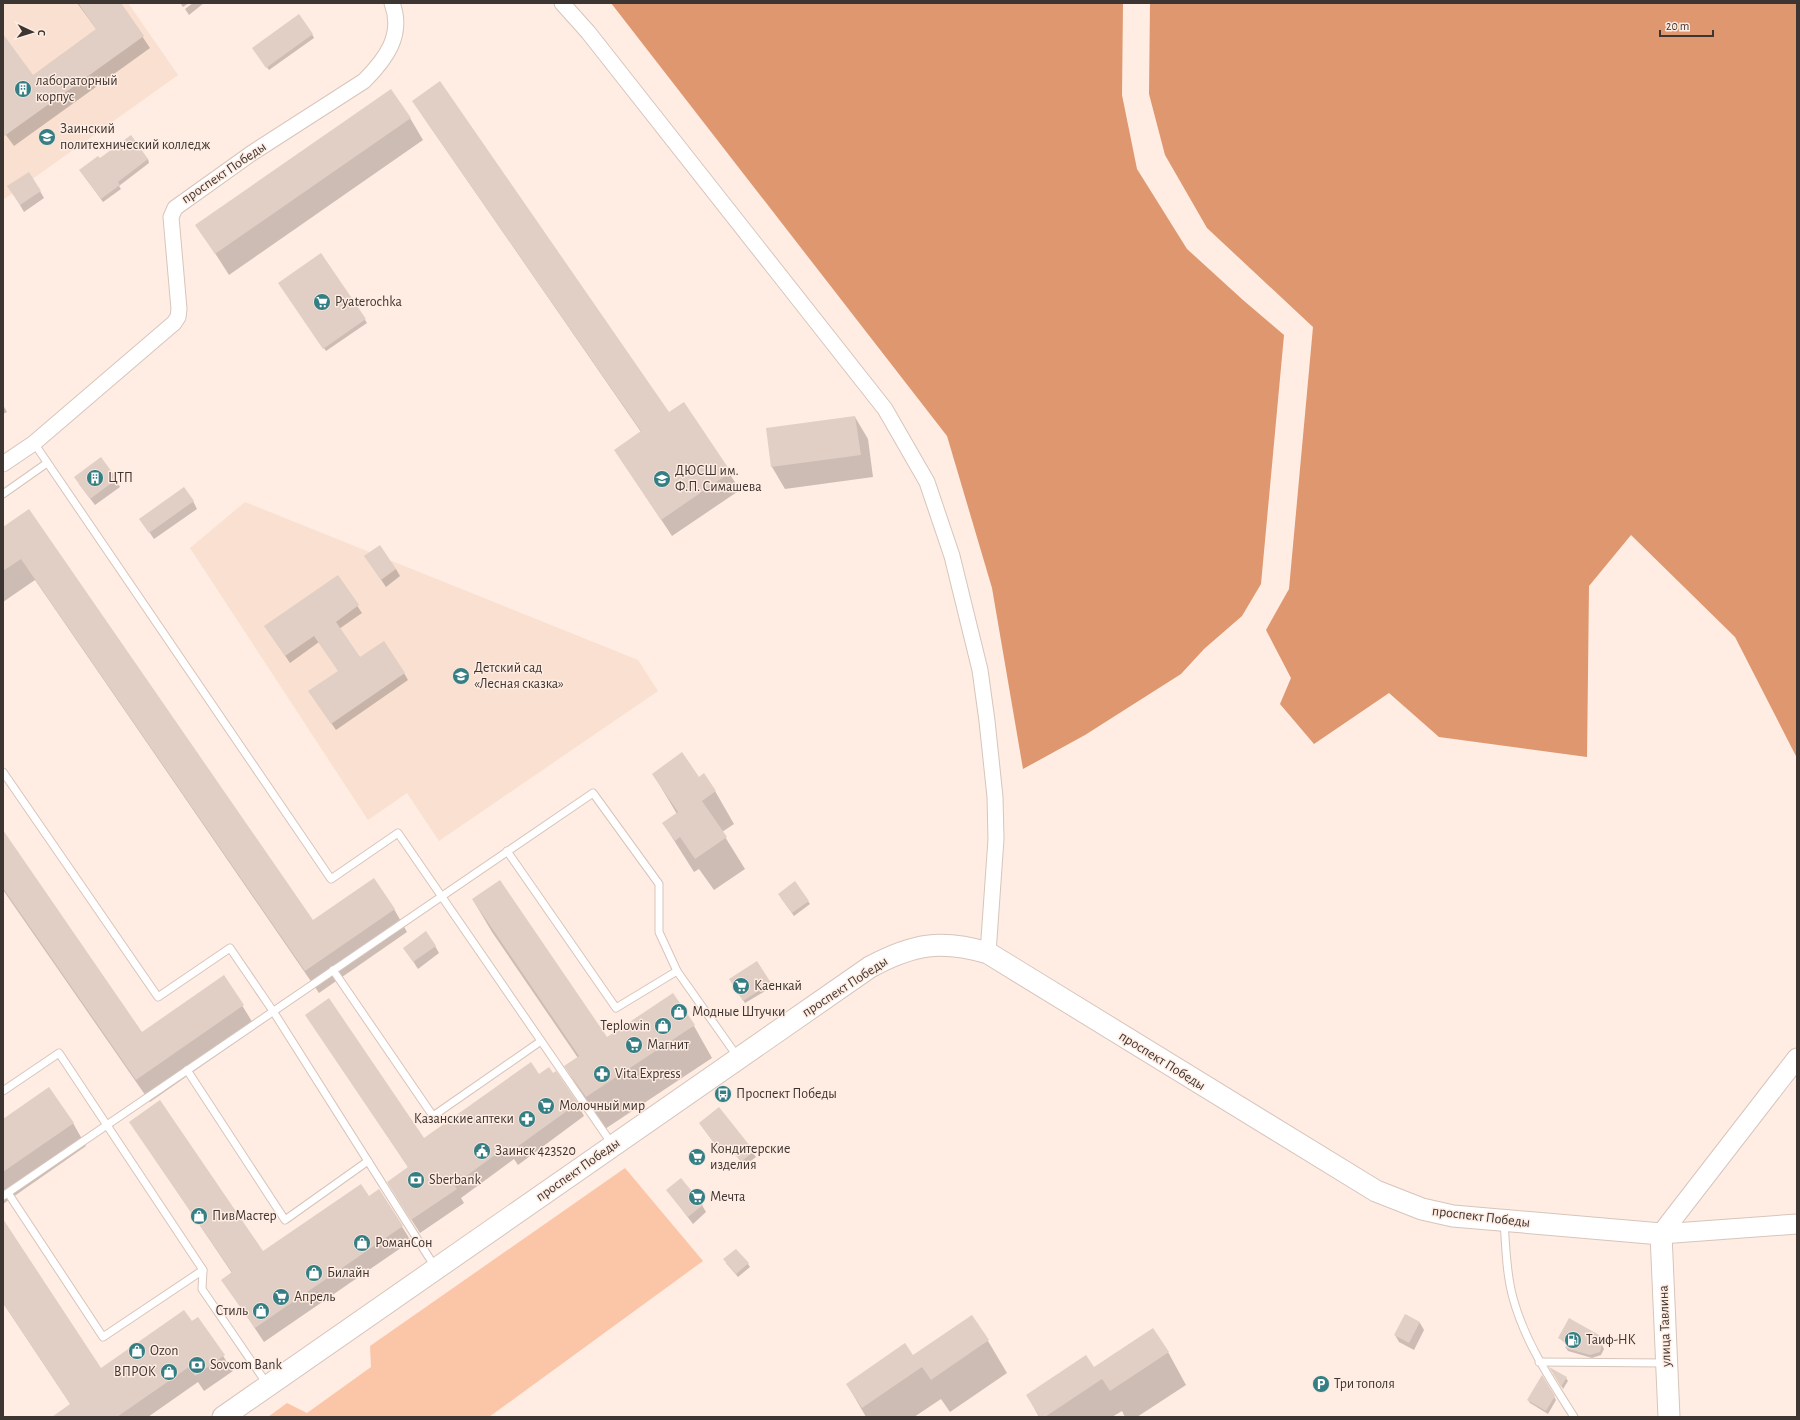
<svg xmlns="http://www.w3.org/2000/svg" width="1800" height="1420" font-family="'Alegreya Sans',sans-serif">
<rect width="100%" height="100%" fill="#ffece2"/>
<g fill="#f9e0d1">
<path d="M 3,3 L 128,3 L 178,75 L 3,200 Z"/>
<path d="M 245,502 L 638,660 L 658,691 L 439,841 L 407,793 L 368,820 L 190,548 Z"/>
</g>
<path fill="#fbc6a8" d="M 625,1168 L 703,1261 L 489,1417 L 268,1417 L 287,1403 L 307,1413 L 371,1367 L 370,1346 Z"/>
<g fill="#de976e">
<path d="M 611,3 L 1123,3 L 1122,95 L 1137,169 L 1187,249 L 1243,300 L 1284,335 L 1261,584 L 1242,616 L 1204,649 L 1181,674 L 1085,735 L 1023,769 L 992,588 L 947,436 Z"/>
<path d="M 1150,3 L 1797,3 L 1797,758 L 1735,637 L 1631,535 L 1589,586 L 1587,757 L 1439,737 L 1389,693 L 1314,744 L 1280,704 L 1291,678 L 1266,630 L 1289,589 L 1313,327 L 1207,228 L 1165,155 L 1149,94 Z"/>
</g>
<g fill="#0003">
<path d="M 77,3 L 120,3 L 150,48 L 14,146 L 3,131 L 3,36 L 32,77 L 97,30 Z"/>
<path d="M 180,3 L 189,3 L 183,7 Z"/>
<path d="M 193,3 L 204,3 L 189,15 L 185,9 Z"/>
<path d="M 312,34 L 314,38 L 269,70 L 255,51 Z"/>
<path d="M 414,101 L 669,413 L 684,403 L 740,490 L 672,536 L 615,450 L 641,432 L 424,118 Z"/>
<path d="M 410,118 L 423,140 L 229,275 L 197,225 Z"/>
<path d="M 148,159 L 149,163 L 119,186 L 121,189 L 103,202 L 82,173 L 100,160 Z"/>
<path d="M 40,191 L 44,198 L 24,212 L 13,193 Z"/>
<path d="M 321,254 L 367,323 L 326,351 L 281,286 Z"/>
<path d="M 3,405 L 7,412 L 3,414 Z"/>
<path d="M 855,417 L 868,439 L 873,477 L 785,489 L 772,467 L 767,429 Z"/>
<path d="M 101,458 L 120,487 L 95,505 L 79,484 Z"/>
<path d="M 193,501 L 197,509 L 154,539 L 145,526 Z"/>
<path d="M 3,529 L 312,922 L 394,909 L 407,932 L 319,993 L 35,580 L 3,602 Z"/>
<path d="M 365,556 L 396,569 L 400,576 L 386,587 Z"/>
<path d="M 338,577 L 362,613 L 339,629 L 360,658 L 404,673 L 408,680 L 336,730 L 314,698 L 339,671 L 319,642 L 290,663 L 270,633 Z"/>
<path d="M 653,774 L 699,778 L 715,791 L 734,824 L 722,832 L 745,869 L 714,890 L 699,869 L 694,872 L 663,823 L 677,814 Z"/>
<path d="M 3,832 L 142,1033 L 224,976 L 256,1028 L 150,1102 L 3,890 Z"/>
<path d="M 795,883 L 810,904 L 794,916 L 781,898 Z"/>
<path d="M 473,900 L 607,1038 L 694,1026 L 712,1058 L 605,1129 L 584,1098 L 565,1066 L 578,1058 L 492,932 Z"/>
<path d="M 435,946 L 439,953 L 418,969 L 409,955 Z"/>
<path d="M 757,963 L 772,987 L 745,1003 L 731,980 Z"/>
<path d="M 306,1015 L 424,1139 L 539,1075 L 577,1103 L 584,1116 L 518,1165 L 514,1159 L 461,1198 L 464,1203 L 420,1233 L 396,1196 L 408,1167 Z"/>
<path d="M 719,1108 L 756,1157 L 744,1166 L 731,1148 L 723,1154 L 703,1128 Z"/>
<path d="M 3,1120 L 73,1123 L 86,1146 L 3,1204 Z"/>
<path d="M 130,1122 L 263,1252 L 369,1198 L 379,1190 L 411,1241 L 264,1342 L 223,1280 L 232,1273 Z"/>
<path d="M 667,1190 L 702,1205 L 706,1212 L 693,1224 Z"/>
<path d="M 3,1220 L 101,1369 L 198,1318 L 233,1371 L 204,1391 L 198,1382 L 148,1417 L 54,1417 L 71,1405 L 3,1303 Z"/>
<path d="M 726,1263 L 748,1264 L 750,1267 L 738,1277 Z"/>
<path d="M 1406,1315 L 1420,1323 L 1424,1330 L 1414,1350 L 1399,1342 L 1395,1335 Z"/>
<path d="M 1559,1338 L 1600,1340 L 1604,1349 L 1601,1355 L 1592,1358 L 1568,1351 L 1566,1348 L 1568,1345 Z"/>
<path d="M 988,1341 L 1007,1373 L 950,1412 L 941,1399 L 914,1417 L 866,1417 L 847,1384 L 913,1357 Z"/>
<path d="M 1168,1352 L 1186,1385 L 1137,1417 L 1125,1417 L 1122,1411 L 1112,1417 L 1039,1417 L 1027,1395 L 1093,1369 Z"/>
<path d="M 1552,1370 L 1566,1378 L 1568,1381 L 1563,1389 Z"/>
<path d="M 1542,1377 L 1556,1400 L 1548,1414 L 1530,1403 L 1528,1400 Z"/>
</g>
<g fill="#e1cec4">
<path d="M 78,3 L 121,3 L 144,36 L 3,137 L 3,34 L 33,75 L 96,29 Z"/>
<path d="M 299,14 L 313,34 L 266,68 L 252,48 Z"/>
<path d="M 440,81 L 669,412 L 684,402 L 731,472 L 661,520 L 614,450 L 641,431 L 412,101 Z"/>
<path d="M 391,89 L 411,118 L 215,254 L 195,225 Z"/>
<path d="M 131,135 L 148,159 L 118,182 L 120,185 L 101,199 L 79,170 L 98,156 L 100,158 Z"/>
<path d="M 29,172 L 41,191 L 20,205 L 7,186 Z"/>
<path d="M 321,253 L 366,319 L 323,349 L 278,283 Z"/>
<path d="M 855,416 L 861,455 L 771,467 L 766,428 Z"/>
<path d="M 101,457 L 117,479 L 90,499 L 74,477 Z"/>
<path d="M 184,487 L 194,501 L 149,533 L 139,519 Z"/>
<path d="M 29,509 L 313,920 L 374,878 L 395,909 L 305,971 L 21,559 L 3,571 L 3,527 Z"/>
<path d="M 380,545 L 396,569 L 381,580 L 364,556 Z"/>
<path d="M 338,575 L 359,605 L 336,622 L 360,657 L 384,641 L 405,673 L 331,724 L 308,691 L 338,671 L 314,636 L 285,656 L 264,626 Z"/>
<path d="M 682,752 L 699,777 L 704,773 L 716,791 L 702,801 L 727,837 L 695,859 L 680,837 L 675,841 L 662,823 L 678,812 L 652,774 Z"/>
<path d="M 3,830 L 142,1032 L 224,975 L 244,1005 L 136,1080 L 3,888 Z"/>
<path d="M 500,880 L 607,1037 L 673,993 L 695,1025 L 586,1097 L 564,1066 L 579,1056 L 472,899 Z"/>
<path d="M 795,881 L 809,901 L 792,913 L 778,894 Z"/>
<path d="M 426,931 L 436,946 L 413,962 L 403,948 Z"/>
<path d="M 757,961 L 771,983 L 743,1001 L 729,979 Z"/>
<path d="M 329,998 L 424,1138 L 531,1062 L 539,1074 L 549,1067 L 553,1073 L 556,1071 L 578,1103 L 510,1152 L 506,1147 L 454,1185 L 457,1189 L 411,1220 L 387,1182 L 408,1167 L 305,1015 Z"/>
<path d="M 49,1087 L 74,1123 L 3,1172 L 3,1119 Z"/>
<path d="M 160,1100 L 263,1251 L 361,1184 L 369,1196 L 379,1189 L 403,1226 L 255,1328 L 221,1280 L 232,1272 L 129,1122 Z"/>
<path d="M 719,1107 L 754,1151 L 741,1162 L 727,1144 L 719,1150 L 699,1123 Z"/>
<path d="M 681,1178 L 703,1205 L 688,1217 L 666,1190 Z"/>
<path d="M 3,1219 L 101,1368 L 184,1310 L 192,1321 L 198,1317 L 225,1355 L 195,1376 L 189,1367 L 117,1417 L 52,1417 L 70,1404 L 3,1303 Z"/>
<path d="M 736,1249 L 749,1263 L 736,1274 L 723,1259 Z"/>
<path d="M 1405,1314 L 1420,1322 L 1409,1343 L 1394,1335 Z"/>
<path d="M 972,1315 L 989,1340 L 931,1380 L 922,1367 L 862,1408 L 846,1384 L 905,1343 L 913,1355 Z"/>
<path d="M 1569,1318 L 1599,1335 L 1603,1342 L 1600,1352 L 1590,1355 L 1565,1348 L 1568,1343 L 1558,1338 Z"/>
<path d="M 1153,1328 L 1169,1352 L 1110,1391 L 1102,1379 L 1045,1417 L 1040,1417 L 1026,1395 L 1086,1355 L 1094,1367 Z"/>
<path d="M 1549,1367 L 1567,1377 L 1561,1387 Z"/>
<path d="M 1542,1375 L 1555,1396 L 1546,1411 L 1527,1400 Z"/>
</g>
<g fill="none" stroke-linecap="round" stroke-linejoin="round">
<g stroke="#d7c5bb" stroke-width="9">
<g id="service">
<path d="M 34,443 L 331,879 L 398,833 L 612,1144"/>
<path d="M 3,494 L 47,463"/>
<path d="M 3,772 L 158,997 L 230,948 L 273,1011 L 435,1267"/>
<path d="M 507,851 L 616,1008 L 677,971"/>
<path d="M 333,970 L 433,1116 L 541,1041"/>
<path d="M 187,1070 L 285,1220 L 368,1161"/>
<path d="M 3,1091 L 59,1053 L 203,1270 L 202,1289 L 267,1384"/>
<path d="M 8,1193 L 103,1337 L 203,1270"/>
<path d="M 3,1196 L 593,793 L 659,884 L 659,932 L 677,971 L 737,1056"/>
<path d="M 1504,1222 C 1506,1247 1506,1273 1513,1298 C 1525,1342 1550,1379 1574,1417"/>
<path d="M 1539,1362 L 1665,1363"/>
</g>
</g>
<g stroke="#d7c5bb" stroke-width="17">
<g id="minor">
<path d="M 562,3 L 588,32 L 885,409 L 927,482 L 952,556 L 980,670 L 987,721 L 995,797 L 996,839 L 988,953"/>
<path d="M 3,464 L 34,443 L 174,323 L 178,317 L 179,309 L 171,217 L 175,208 L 252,153 L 364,81 C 386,59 404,35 392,3"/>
</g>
</g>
<g stroke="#d7c5bb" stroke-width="21">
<g id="tertiary">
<path d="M 1661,1234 L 1797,1058"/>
<path d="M 1661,1234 L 1797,1224"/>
</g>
</g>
<g stroke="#d7c5bb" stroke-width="23">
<path id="secondary" d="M 223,1417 L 870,967 C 913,944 941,939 988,953 L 1376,1191 L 1422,1209 L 1453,1216 L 1661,1234 L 1669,1417"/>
</g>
<use href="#service" stroke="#fff" stroke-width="7"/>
<use href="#minor" stroke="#fff" stroke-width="15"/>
<use href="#tertiary" stroke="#fff" stroke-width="19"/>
<use href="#secondary" stroke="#fff" stroke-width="21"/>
</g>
<defs>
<g id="building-disc" transform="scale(0.9)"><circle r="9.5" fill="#357e83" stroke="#ffece2"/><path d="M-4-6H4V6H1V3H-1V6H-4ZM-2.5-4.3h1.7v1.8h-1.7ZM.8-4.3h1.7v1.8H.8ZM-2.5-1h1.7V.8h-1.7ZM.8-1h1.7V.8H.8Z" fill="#fff"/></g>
<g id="university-disc" transform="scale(0.9)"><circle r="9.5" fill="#357e83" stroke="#ffece2"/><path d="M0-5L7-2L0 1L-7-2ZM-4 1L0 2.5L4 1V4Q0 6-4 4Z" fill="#fff"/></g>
<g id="supermarket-disc" transform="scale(0.9)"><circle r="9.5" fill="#357e83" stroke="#ffece2"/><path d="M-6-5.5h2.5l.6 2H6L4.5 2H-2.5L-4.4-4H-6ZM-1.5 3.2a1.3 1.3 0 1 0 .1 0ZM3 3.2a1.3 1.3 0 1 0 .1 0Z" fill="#fff"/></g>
<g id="school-disc" transform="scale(0.9)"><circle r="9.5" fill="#357e83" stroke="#ffece2"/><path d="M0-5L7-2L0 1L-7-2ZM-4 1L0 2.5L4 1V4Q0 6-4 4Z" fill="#fff"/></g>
<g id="shop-disc" transform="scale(0.9)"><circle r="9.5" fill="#357e83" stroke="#ffece2"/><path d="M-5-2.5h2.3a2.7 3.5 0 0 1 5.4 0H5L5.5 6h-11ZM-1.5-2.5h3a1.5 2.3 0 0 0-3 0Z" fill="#fff"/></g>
<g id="pharmacy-disc" transform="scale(0.9)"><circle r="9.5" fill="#357e83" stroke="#ffece2"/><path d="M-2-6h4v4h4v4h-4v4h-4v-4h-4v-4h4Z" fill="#fff"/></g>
<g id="bus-disc" transform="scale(0.9)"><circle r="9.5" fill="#357e83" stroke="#ffece2"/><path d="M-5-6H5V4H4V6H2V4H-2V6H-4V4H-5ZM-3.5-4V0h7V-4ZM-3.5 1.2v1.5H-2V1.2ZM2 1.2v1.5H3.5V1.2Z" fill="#fff"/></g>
<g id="civic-disc" transform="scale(0.9)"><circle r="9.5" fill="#357e83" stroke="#ffece2"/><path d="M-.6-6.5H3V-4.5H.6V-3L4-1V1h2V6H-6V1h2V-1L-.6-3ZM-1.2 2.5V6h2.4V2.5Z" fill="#fff"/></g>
<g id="bank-disc" transform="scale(0.9)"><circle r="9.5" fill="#357e83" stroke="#ffece2"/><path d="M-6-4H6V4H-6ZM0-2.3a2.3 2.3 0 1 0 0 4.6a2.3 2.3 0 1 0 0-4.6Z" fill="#fff"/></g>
<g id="fuel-disc" transform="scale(0.9)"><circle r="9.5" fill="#357e83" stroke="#ffece2"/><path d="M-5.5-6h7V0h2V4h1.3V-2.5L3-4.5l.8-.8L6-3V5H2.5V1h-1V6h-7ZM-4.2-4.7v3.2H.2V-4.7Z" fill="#fff"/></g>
<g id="parking-disc" transform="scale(0.9)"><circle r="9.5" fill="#357e83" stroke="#ffece2"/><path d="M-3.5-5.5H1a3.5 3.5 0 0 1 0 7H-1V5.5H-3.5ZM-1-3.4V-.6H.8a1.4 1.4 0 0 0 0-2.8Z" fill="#fff"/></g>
</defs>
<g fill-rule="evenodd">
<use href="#building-disc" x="23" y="89"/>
<use href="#university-disc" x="47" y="137"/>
<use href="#supermarket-disc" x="322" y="302"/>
<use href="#building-disc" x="95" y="478"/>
<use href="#school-disc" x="662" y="479"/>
<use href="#school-disc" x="461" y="676"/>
<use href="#supermarket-disc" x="741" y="986"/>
<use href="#shop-disc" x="679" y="1012"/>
<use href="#shop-disc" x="663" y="1026"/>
<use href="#supermarket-disc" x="634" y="1045"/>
<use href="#pharmacy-disc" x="602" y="1074"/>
<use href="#bus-disc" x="723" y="1094"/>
<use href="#supermarket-disc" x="546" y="1106"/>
<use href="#pharmacy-disc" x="527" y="1119"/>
<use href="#civic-disc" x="482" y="1151"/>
<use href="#supermarket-disc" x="697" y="1157"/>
<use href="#bank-disc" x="416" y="1180"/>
<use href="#supermarket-disc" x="697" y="1197"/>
<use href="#shop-disc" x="199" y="1216"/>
<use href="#shop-disc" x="362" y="1243"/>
<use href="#shop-disc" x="314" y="1273"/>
<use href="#supermarket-disc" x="281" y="1297"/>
<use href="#shop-disc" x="261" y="1311"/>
<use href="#fuel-disc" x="1573" y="1340"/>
<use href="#shop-disc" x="137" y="1351"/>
<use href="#bank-disc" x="197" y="1365"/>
<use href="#shop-disc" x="169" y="1372"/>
<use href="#parking-disc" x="1321" y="1384"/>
</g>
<g text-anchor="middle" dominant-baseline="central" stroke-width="3" stroke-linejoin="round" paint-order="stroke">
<g font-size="14" fill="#3d3531" stroke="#ffece2" text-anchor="start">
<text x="36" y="81">лабораторный<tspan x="36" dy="16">корпус</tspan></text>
<text x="60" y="129">Заинский<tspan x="60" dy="16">политехнический колледж</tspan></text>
<text x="335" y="302">Pyaterochka</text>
<text x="675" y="471">ДЮСШ им.<tspan x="675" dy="16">Ф.П. Симашева</tspan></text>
<text x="108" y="478">ЦТП</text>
<text x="474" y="668">Детский сад<tspan x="474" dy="16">«Лесная сказка»</tspan></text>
<text x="754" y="986">Каенкай</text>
<text x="692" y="1012">Модные Штучки</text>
<text x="650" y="1026" text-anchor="end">Teplowin</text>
<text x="647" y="1045">Магнит</text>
<text x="615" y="1074">Vita Express</text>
<text x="736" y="1094">Проспект Победы</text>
<text x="559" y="1106">Молочный мир</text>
<text x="514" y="1119" text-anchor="end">Казанские аптеки</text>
<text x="710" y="1149">Кондитерские<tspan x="710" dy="16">изделия</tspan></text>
<text x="495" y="1151">Заинск 423520</text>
<text x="429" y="1180">Sberbank</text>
<text x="710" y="1197">Мечта</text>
<text x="212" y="1216">ПивМастер</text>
<text x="375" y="1243">РоманСон</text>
<text x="327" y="1273">Билайн</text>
<text x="294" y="1297">Апрель</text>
<text x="248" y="1311" text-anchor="end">Стиль</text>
<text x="1586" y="1340">Таиф-НК</text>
<text x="150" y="1351">Ozon</text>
<text x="210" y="1365">Sovcom Bank</text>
<text x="156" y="1372" text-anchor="end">ВПРОК</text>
<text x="1334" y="1384">Три тополя</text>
</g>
<g font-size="14" fill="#3d3531" stroke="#ffece2">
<text transform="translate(224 173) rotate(-34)">проспект Победы</text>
<text transform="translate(845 987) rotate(-33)">проспект Победы</text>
<text transform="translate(1162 1061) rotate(32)">проспект Победы</text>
<text transform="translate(578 1170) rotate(-35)">проспект Победы</text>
<text transform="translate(1481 1217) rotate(7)">проспект Победы</text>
<text transform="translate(1665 1326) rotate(-92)">улица Тавлина</text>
</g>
</g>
<rect width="1800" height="1420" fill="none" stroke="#3d3531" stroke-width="8"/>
<g transform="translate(32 32) rotate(94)" stroke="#ffece2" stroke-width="3" paint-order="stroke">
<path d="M0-3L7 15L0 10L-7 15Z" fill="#3d3531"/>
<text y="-6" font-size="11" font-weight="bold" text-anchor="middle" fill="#3d3531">С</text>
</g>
<path d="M1660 30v6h53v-6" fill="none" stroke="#3d3531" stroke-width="2"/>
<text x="1666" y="30" font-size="12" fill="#3d3531" stroke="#ffece2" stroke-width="3" paint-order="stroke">20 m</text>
</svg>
